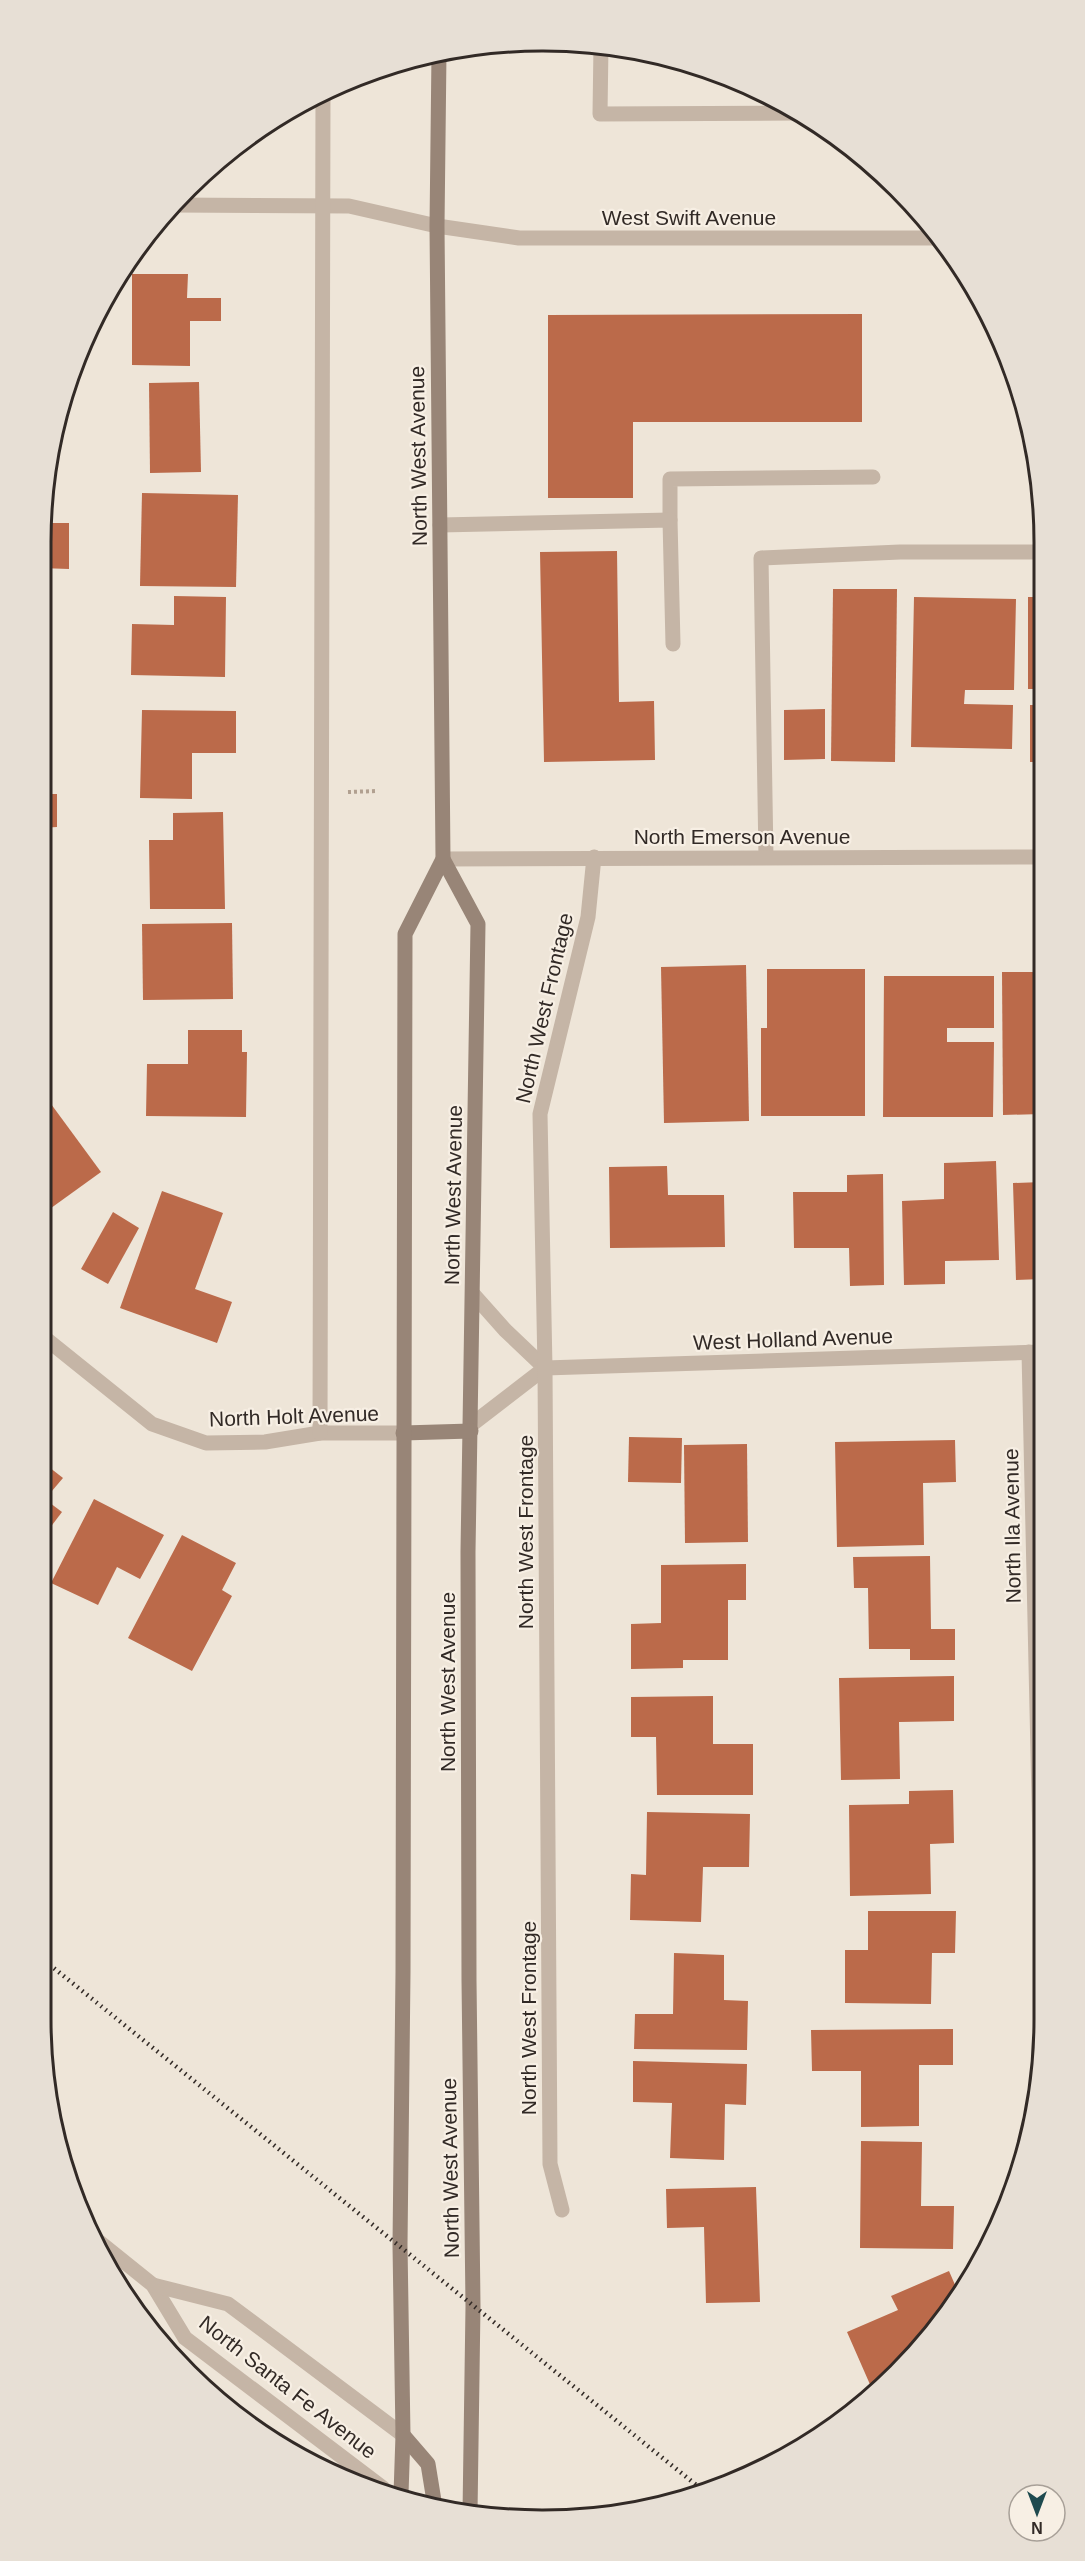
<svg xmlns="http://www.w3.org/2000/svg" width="1085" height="2561" font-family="Helvetica,sans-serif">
<rect width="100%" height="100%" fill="#eee5d8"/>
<g fill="#bb6a4a">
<path d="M 132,274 L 188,274 L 187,298 L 221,298 L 221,321 L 190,321 L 190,366 L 132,365 Z"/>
<path d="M 862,314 L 862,422 L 633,422 L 633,498 L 548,498 L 548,315 Z"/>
<path d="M 199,382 L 201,472 L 150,473 L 149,383 Z"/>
<path d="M 142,493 L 238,495 L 236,587 L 140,586 Z"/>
<path d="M 44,523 L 69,523 L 69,569 L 40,568 L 40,543 Z"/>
<path d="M 617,551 L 619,702 L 654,701 L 655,760 L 544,762 L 540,552 Z"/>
<path d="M 833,589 L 897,589 L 895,762 L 831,761 Z"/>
<path d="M 174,596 L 226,597 L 225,677 L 131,675 L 132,624 L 174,625 Z"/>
<path d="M 914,597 L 1016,599 L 1014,690 L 965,690 L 964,704 L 1013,705 L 1012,749 L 911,747 Z"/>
<path d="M 1028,597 L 1040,597 L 1041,689 L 1028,689 Z"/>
<rect x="1030" y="705" width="11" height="57"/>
<path d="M 825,709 L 825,759 L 784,760 L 784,710 Z"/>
<path d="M 142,710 L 236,711 L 236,753 L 192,753 L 192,799 L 140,798 Z"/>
<path d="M 40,794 L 57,794 L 57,827 L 40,828 Z"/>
<path d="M 223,812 L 225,909 L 150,909 L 149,840 L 173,840 L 173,813 Z"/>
<path d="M 232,923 L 233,999 L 143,1000 L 142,924 Z"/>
<path d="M 746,965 L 749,1121 L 664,1123 L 661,967 Z"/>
<path d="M 767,969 L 865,969 L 865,1116 L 761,1116 L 761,1028 L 767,1028 Z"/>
<path d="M 1002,972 L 1042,972 L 1042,1114 L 1003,1115 Z"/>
<path d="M 884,976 L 994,976 L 994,1028 L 947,1028 L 947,1042 L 994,1042 L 993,1117 L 883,1117 Z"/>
<path d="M 188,1030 L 242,1030 L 242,1052 L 247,1052 L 246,1117 L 146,1116 L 147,1064 L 188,1064 Z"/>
<path d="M 40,1089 L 101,1172 L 40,1216 Z"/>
<path d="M 996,1161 L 999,1260 L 945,1261 L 945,1284 L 904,1285 L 902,1201 L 944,1199 L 944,1163 Z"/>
<path d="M 667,1166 L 668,1195 L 724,1195 L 725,1247 L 610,1248 L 609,1167 Z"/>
<path d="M 883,1174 L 884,1285 L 850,1286 L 849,1248 L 794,1248 L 793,1192 L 847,1192 L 847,1175 Z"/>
<path d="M 1042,1182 L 1042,1279 L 1016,1280 L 1013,1183 Z"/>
<path d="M 162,1191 L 223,1213 L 195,1289 L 232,1302 L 217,1343 L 120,1308 Z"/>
<path d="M 113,1212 L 139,1228 L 108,1284 L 81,1269 Z"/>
<path d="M 629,1437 L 682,1438 L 681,1483 L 628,1482 Z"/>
<path d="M 955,1440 L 956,1482 L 923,1483 L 924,1545 L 837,1547 L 835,1442 Z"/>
<path d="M 747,1444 L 748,1542 L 685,1543 L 684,1445 Z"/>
<path d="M 40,1460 L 63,1478 L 40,1505 Z"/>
<path d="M 94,1499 L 164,1535 L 140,1579 L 117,1567 L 98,1605 L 51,1583 Z"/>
<path d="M 46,1500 L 62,1512 L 40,1541 L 40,1507 Z"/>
<path d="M 182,1535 L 236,1563 L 222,1590 L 232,1596 L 192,1671 L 128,1638 Z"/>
<path d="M 930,1556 L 931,1629 L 955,1629 L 955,1660 L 910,1660 L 910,1649 L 869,1649 L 868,1588 L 854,1588 L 853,1557 Z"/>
<path d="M 746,1564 L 746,1600 L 728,1600 L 728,1660 L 683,1660 L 683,1668 L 631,1669 L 631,1624 L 661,1623 L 661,1565 Z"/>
<path d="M 954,1676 L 954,1721 L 899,1722 L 900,1779 L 841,1780 L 839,1678 Z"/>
<path d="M 713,1696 L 713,1744 L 753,1744 L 753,1795 L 657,1795 L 656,1737 L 631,1737 L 631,1697 Z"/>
<path d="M 953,1790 L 954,1843 L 930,1844 L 931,1894 L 850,1896 L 849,1805 L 909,1804 L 909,1791 Z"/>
<path d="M 647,1812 L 750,1814 L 749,1867 L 703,1867 L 701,1922 L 630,1920 L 631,1874 L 646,1875 Z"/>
<path d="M 868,1911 L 956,1911 L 955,1953 L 932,1953 L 931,2004 L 845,2003 L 845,1950 L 868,1950 Z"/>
<path d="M 674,1953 L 724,1955 L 724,2000 L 748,2001 L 747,2050 L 634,2049 L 635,2014 L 673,2014 Z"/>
<path d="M 953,2029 L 953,2065 L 919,2065 L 919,2126 L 861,2127 L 861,2071 L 812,2071 L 811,2030 Z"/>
<path d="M 633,2061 L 747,2064 L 746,2105 L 725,2104 L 724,2160 L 670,2158 L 672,2103 L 633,2102 Z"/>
<path d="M 861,2141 L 922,2142 L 921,2206 L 954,2206 L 953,2249 L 860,2248 Z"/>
<path d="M 756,2187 L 760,2302 L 706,2303 L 704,2227 L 667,2228 L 666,2189 Z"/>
<path d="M 949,2271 L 959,2294 L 920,2349 L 872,2389 L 847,2332 L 898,2310 L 891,2296 Z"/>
</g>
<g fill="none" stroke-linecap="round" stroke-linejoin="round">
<path stroke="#b1a090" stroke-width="4" stroke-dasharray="3 3" stroke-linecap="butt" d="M 348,792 L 378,791"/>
<g stroke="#c5b5a6" stroke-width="15">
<path d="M 601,45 L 600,114 L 796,113"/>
<path d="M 670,520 L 670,479 L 873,477"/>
<path d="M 440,525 L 670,520 L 673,644"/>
<path d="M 766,857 L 761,558 L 900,552 L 1040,552"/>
</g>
<g stroke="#c5b5a6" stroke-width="15">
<path d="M 172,205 L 349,206 L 437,226 L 519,238 L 942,238"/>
<path d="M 473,1294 L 505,1330 L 545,1368"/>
<path d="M 40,1334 L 152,1424 L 206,1443 L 265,1442 L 320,1433 L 403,1433"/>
<path d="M 1029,1352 L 1044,2022"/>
<path d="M 471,1425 L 545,1368 L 1043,1352"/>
<path d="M 320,1433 L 323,91"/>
<path d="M 562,2210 L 550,2164 L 545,1368 L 540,1114 L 588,917 L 594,857"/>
<path d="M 92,2236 L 153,2285 L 185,2338 L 383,2488"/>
<path d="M 153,2285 L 228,2304 L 403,2435"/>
</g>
<path stroke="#c5b5a6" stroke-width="15" d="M 443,859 L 1041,857"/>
<g stroke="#988577" stroke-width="15">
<path d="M 443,859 L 478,924 L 468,1552 L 469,1980 L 473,2306 L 470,2513"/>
<path d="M 403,1433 L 471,1431"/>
<path d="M 403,2435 L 428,2464 L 435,2507"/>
<path d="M 401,2494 L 403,2435 L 400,2245 L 403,1972 L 405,934 L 443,859 L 437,226 L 439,53"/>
</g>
<path stroke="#322a26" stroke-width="4.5" stroke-dasharray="1.5 4.5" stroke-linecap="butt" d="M 40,1957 L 700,2488"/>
</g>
<g text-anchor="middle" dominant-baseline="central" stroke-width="4.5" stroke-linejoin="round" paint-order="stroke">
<g font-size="21" fill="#322a26" stroke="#f7efe4">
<text x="689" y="217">West Swift Avenue</text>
<text transform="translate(418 456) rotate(-91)">North West Avenue</text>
<text x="742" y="836">North Emerson Avenue</text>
<text transform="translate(544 1008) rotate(-77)">North West Frontage</text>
<text transform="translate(453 1195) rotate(-89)">North West Avenue</text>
<text transform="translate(793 1339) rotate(-2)">West Holland Avenue</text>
<text transform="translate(294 1416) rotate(-2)">North Holt Avenue</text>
<text transform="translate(1012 1526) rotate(-91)">North Ila Avenue</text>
<text transform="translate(525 1532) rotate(-90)">North West Frontage</text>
<text transform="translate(447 1682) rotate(-90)">North West Avenue</text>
<text transform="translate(528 2018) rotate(-90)">North West Frontage</text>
<text transform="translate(450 2168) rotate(-91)">North West Avenue</text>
<text transform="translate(288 2387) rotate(38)">North Santa Fe Avenue</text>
</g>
</g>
<path d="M0 0H1085V2561H0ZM542 51H543A491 491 0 0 1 1034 542V2019A491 491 0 0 1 543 2510H542A491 491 0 0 1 51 2019V542A491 491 0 0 1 542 51Z" fill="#e7dfd5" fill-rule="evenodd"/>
<path fill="none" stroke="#322a26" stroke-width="3" d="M542 51H543A491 491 0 0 1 1034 542V2019A491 491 0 0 1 543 2510H542A491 491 0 0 1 51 2019V542A491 491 0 0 1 542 51Z"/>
<g transform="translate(1037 2513) rotate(180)"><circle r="28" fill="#f7efe4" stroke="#a8a098" stroke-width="1.5"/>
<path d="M0-4.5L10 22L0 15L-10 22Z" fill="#1f4a4f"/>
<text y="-9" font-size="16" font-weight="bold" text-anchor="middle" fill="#322a26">N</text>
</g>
</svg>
